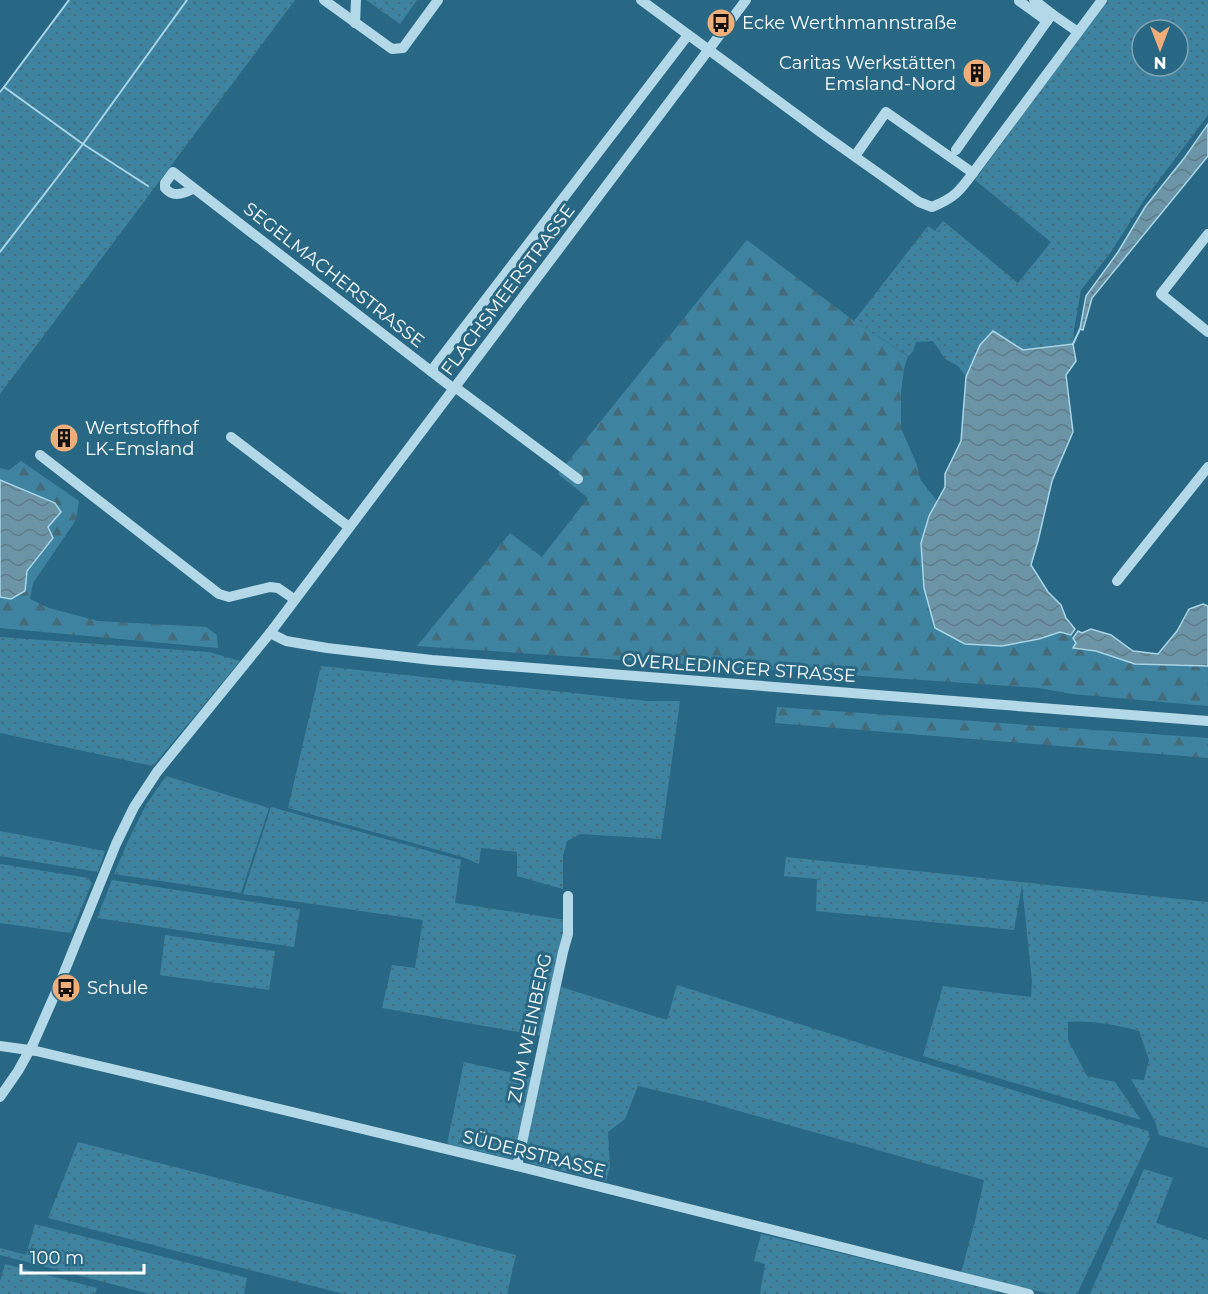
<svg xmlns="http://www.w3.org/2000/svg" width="1208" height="1294" font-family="Montserrat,sans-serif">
<defs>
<pattern id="grass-dots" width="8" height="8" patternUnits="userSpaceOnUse" patternTransform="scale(1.5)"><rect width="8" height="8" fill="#3e84a0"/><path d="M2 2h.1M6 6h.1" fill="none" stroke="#446b7a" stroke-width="1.8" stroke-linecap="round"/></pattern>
<pattern id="forest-firs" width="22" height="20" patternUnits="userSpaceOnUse" patternTransform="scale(1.5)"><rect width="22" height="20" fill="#3e84a0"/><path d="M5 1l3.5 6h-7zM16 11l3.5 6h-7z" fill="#446b7a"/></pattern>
<pattern id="water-waves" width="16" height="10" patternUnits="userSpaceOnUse" patternTransform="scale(1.5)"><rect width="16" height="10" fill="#6b95a7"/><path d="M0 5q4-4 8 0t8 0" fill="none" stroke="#607b87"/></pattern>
</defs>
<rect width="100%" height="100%" fill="#296884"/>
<g fill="url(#grass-dots)" fill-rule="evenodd">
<path d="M 69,0 L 295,0 L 0,394 L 0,92 Z"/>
<path d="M 366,0 L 417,0 L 400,24 Z"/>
<path d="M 1107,0 L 1208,0 L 1208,115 L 1144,200 L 1111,252 L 1081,290 L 1074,329 L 1073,344 L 1023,350 L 980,345 L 966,377 L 958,366 L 945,359 L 933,341 L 916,342 L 913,351 L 909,356 L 854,321 L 928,226 L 935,231 L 943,221 L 1018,283 L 1051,242 L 975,180 ZM 1142,30 L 1178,30 L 1178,66 L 1142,66 Z"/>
<path d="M 0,637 L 209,652 L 240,661 L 153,766 L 0,733 Z"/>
<path d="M 321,666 L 647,701 L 680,701 L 661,839 L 580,834 L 567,841 L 563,856 L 563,889 L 517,876 L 517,852 L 481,848 L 479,864 L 463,857 L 288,808 Z"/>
<path d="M 166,776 L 269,808 L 241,893 L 114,874 L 128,841 L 146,805 Z"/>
<path d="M 271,807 L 461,860 L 455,903 L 566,920 L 541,1036 L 382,1008 L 392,965 L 415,968 L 423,920 L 243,894 Z"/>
<path d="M 0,831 L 105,851 L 98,872 L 0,856 Z"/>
<path d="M 786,857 L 1208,902 L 1208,1148 L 1159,1135 L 1155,1121 L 1131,1079 L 1144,1080 L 1149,1060 L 1139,1031 C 1116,1025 1092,1020 1068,1022 L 1068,1040 L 1087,1076 L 1115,1082 L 1141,1120 L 923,1056 L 943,986 L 1031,997 L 1032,981 L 1022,885 L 1014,930 L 816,911 L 817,879 L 784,876 Z"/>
<path d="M 0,864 L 88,878 L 92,883 L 71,933 L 0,923 Z"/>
<path d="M 112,880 L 300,909 L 294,947 L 97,918 Z"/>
<path d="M 165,935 L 275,951 L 269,990 L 160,975 Z"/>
<path d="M 677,985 L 881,1050 L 1148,1131 L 1150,1138 L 1077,1294 L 1050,1294 L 961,1273 L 975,1221 L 984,1180 L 707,1102 L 638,1086 L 625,1119 L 608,1132 L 610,1167 L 606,1181 L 529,1163 L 524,1154 L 561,987 L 667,1020 Z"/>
<path d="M 464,1062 L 532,1077 L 515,1157 L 512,1159 L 447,1144 Z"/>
<path d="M 78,1142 L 516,1255 L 507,1294 L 344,1294 L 48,1218 Z"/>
<path d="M 1144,1169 L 1173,1178 L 1156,1223 L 1208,1240 L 1208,1294 L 1090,1294 Z"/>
<path d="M 35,1224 L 247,1278 L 244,1294 L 150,1294 L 0,1255 L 0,1248 L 26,1255 Z"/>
<path d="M 761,1234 L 997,1291 L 996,1294 L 760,1294 L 765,1264 L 754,1261 Z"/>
<path d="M 5,1264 L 97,1288 L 95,1294 L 0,1294 L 0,1282 Z"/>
</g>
<g fill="url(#forest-firs)">
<path d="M 747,240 L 854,321 L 908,356 L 904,369 L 901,392 L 901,428 L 917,465 L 920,479 L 937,501 L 929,516 L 1002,646 L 1039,639 L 1060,632 L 1071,635 L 1076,643 L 1073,648 L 1096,651 L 1135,664 L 1208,666 L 1208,706 L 1072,694 L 1039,688 L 417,646 L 510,533 L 542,557 L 588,498 L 558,474 Z"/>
<path d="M 21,461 L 79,501 L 76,520 L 33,583 L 30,599 L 49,608 L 98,621 L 206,627 L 217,635 L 218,648 L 0,628 L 0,597 L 11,599 L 25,591 L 27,571 L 53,538 L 48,527 L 55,503 L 0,480 L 0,468 L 9,470 Z"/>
<path d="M 777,707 L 1208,738 L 1208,758 L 775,723 Z"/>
</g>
<g fill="url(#water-waves)" stroke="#a8d5e7" stroke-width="1.5">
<path d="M 1208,124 L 1208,156 L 1092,298 L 1083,330 L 1080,329 L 1086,296 L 1118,252 L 1145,207 L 1185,157 Z"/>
<path d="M 993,331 L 1023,350 L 1073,344 L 1076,361 L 1066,375 L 1073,432 L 1052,481 L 1038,541 L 1031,565 L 1048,592 L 1061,605 L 1066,618 L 1075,629 L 1071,635 L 1060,632 L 1039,639 L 1002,646 L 965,644 L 935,628 L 924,588 L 921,543 L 929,516 L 945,487 L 945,474 L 961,441 L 966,377 L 980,345 Z"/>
<path d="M 0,480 L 55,503 L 61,512 L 48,527 L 53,538 L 27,571 L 25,591 L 11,599 L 0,597 Z"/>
<path d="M 1203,604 L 1208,606 L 1208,666 L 1135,664 L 1096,651 L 1073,648 L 1076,643 L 1073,638 L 1078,631 L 1082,633 L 1091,629 L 1111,635 L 1133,651 L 1158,654 L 1177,631 L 1189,609 Z"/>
</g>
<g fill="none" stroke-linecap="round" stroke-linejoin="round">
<g stroke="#a8d5e7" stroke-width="2">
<path d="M 69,0 L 4,87 L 83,144 L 148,186"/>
<path d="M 0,92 L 4,87"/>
<path d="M 0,252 L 83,144 L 187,0"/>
<path d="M 1073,344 L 1080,329"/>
</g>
<g stroke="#b3d8e7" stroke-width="10">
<path d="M 324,0 L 392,49 L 403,48 L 438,0"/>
<path d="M 641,0 L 823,134 L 919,202 L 932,207 C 954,198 959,192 973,173 L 886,112 L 855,156"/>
<path d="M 1020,0 L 1019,1 L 1047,21"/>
<path d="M 1034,0 L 1052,14"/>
<path d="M 355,23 L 356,0"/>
<path d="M 956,150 L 1052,14 L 1078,32"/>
<path d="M 973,173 L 1102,0"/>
<path d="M 194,188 C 184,194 173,198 165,188 L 165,183 L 173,172 L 454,389"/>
<path d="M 1208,234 L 1161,294 L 1208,332"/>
<path d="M 431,371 L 688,35"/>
<path d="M 455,387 L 578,479"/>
<path d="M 231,437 L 349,527"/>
<path d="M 40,455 L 219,594 L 229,597 L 270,587 L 278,588 L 294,599"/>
<path d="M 1117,581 L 1208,467"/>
<path d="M 270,633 L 286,641 L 327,648 L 432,660 L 1208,721"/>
<path d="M 0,1046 L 36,1051 L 159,1080 L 517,1166 L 1029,1294"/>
<path d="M 0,1097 L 18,1071 L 33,1044 L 59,985 L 116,844 L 134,807 L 157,772 L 270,633 L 746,0"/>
<path d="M 517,1166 L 563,952 L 568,934 L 568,896"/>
</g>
</g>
<defs>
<g id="bus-disc" transform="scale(1.5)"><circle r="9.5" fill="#eeae7a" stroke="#296884"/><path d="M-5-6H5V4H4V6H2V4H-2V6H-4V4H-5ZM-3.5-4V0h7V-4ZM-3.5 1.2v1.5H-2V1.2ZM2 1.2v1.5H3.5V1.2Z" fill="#111"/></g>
<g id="building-disc" transform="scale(1.5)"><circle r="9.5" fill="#eeae7a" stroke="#296884"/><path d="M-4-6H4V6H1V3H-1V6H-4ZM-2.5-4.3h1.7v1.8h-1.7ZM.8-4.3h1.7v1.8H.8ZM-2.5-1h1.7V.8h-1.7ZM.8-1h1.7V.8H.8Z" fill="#111"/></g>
</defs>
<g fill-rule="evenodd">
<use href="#bus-disc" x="721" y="23"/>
<use href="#building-disc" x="977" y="73"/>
<use href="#building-disc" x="64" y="438"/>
<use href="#bus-disc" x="66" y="988"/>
</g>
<g text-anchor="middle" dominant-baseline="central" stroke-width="6" stroke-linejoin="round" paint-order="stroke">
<g font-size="18" fill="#fff" stroke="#296884" text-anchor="start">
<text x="742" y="23">Ecke Werthmannstraße</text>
<text x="956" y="63" text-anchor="end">Caritas Werkstätten<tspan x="956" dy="21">Emsland-Nord</tspan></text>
<text x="85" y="428">Wertstoffhof<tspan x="85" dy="21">LK-Emsland</tspan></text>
<text x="87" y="988">Schule</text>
</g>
<g font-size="18" fill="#fff" stroke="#296884">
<text transform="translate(334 275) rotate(38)">SEGELMACHERSTRASSE</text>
<text transform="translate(508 290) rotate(-53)">FLACHSMEERSTRASSE</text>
<text transform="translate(739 668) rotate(4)">OVERLEDINGER STRASSE</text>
<text transform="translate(530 1028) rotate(-78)">ZUM WEINBERG</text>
<text transform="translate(534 1154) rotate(14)">SÜDERSTRASSE</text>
</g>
</g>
<g transform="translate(1160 48) rotate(180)"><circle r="28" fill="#296884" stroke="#7fa4b5" stroke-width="1.5"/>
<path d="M0-4.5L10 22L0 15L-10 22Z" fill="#eeae7a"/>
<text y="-9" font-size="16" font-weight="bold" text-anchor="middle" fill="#ffffff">N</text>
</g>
<path d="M21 1264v9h123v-9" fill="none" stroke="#ffffff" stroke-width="3"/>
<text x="30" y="1264" font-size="18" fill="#ffffff" stroke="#296884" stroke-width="4.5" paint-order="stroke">100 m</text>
</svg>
